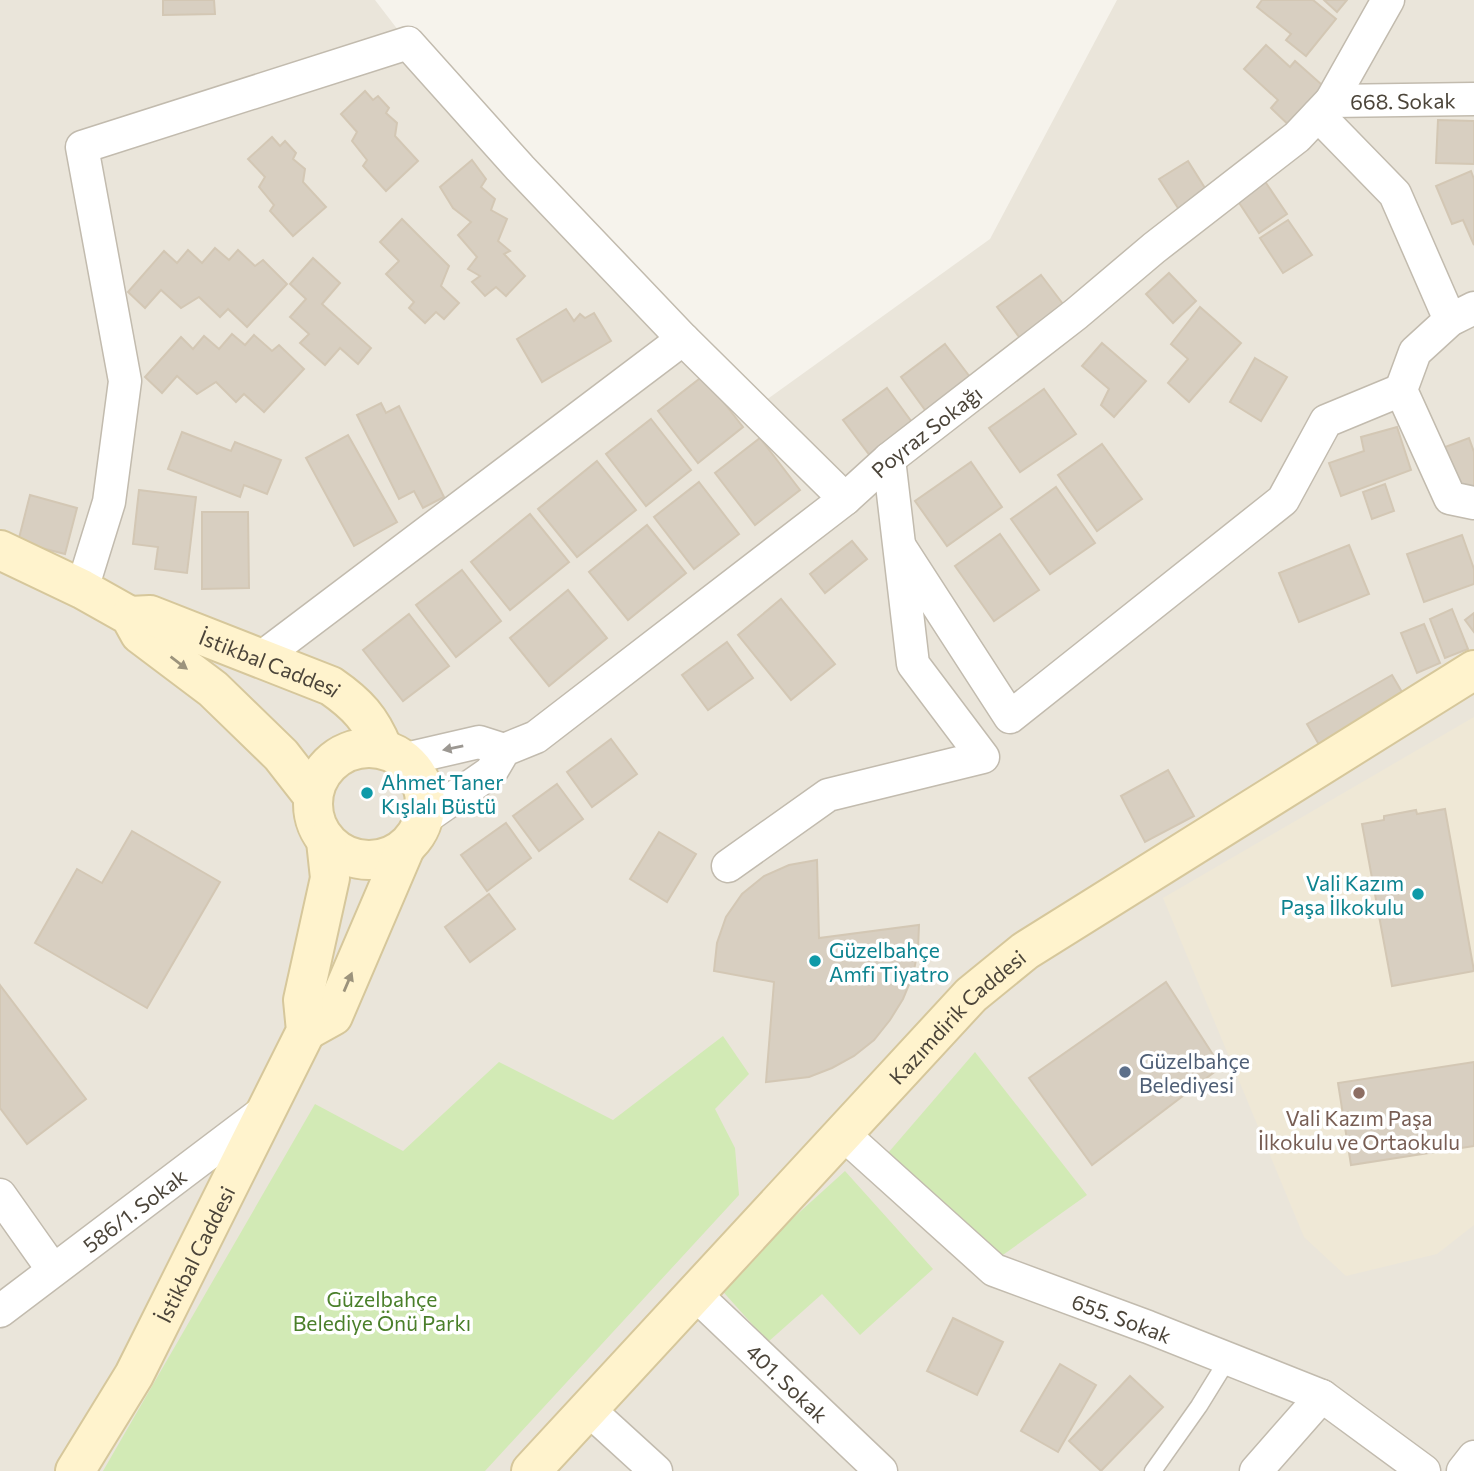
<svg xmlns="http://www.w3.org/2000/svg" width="1474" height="1471" font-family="Commissioner,sans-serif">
<rect width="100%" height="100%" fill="#f6f3ec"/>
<path fill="#eae5da" d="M 0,0 L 375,0 L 408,43 L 751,411 L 990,239 L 1117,0 L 1474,0 L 1474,1471 L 0,1471 Z"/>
<path fill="#efe8d6" d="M 1474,717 L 1474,1225 L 1437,1254 L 1346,1276 L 1304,1237 L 1163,898 Z"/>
<g fill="#d2eab5">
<path d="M 723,1036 L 749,1074 L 715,1109 L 735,1148 L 739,1195 L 485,1471 L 103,1471 L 315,1104 L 403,1151 L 499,1062 L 613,1120 Z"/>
<path d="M 975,1052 L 1087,1195 L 1000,1257 L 888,1153 Z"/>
<path d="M 845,1171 L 933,1269 L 860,1335 L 822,1294 L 768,1342 L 718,1286 Z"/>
</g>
<g fill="#d8cfc1" stroke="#d3c7b4" stroke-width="2">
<path d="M 163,0 L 214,0 L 215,14 L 163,15 Z"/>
<path d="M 1262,0 L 1313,0 L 1336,19 L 1306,56 L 1286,40 L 1291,34 L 1257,7 Z"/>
<path d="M 1324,0 L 1347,0 L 1337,12 Z"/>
<path d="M 1266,45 L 1290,67 L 1295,61 L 1330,92 L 1295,131 L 1271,108 L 1278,100 L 1244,69 Z"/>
<path d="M 365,91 L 373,100 L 378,96 L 389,108 L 386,113 L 397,123 L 395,136 L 418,161 L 386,191 L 363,166 L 367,160 L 352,141 L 357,132 L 341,114 Z"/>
<path d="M 1438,120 L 1474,121 L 1474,164 L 1436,163 Z"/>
<path d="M 272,137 L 280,146 L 285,141 L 296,153 L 293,159 L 305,169 L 303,182 L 326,207 L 293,236 L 270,211 L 274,205 L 259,187 L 265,177 L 248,159 Z"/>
<path d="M 472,160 L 486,179 L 481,187 L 495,199 L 491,210 L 507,219 L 498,241 L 510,251 L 504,254 L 525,276 L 506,296 L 496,287 L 485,296 L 472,282 L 480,276 L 468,269 L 477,257 L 458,235 L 471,222 L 453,208 L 440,187 Z"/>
<path d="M 1188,161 L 1210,196 L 1182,214 L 1159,179 Z"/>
<path d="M 1471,171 L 1474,179 L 1474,245 L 1463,220 L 1452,224 L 1436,186 Z"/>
<path d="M 1264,180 L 1287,214 L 1259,233 L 1236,198 Z"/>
<path d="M 402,219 L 449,266 L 441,286 L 459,303 L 444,319 L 436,312 L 425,323 L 409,308 L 414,302 L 386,274 L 399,261 L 380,242 Z"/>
<path d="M 1288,220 L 1312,255 L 1283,273 L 1260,238 Z"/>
<path d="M 215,248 L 229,260 L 238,250 L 255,266 L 263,260 L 287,284 L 247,327 L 228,309 L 220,317 L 199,297 L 181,308 L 161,290 L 145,308 L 128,292 L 164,251 L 177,263 L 188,250 L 202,263 Z"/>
<path d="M 313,258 L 340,283 L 322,304 L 371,348 L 358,364 L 340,348 L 325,365 L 300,343 L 309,334 L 290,317 L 306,299 L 290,284 Z"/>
<path d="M 1169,273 L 1196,301 L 1173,323 L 1146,294 Z"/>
<path d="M 1041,275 L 1069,312 L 1025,345 L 997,307 Z"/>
<path d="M 1200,307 L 1241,343 L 1189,402 L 1168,383 L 1188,359 L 1171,344 Z"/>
<path d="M 566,309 L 574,321 L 580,314 L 585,318 L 594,313 L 611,341 L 542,382 L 517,339 Z"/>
<path d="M 232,334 L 245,345 L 254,335 L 272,351 L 279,345 L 304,369 L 264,412 L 244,394 L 236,402 L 216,382 L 197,394 L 177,376 L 162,393 L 145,377 L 181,337 L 193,349 L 204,336 L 219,349 Z"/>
<path d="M 1102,343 L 1146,381 L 1114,417 L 1101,405 L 1109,389 L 1082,366 Z"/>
<path d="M 945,344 L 973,381 L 928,414 L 901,377 Z"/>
<path d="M 1255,358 L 1287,377 L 1261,421 L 1230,402 Z"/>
<path d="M 703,376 L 743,427 L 698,463 L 658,411 Z"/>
<path d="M 887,388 L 914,425 L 871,457 L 843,420 Z"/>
<path d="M 1044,389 L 1076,434 L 1020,472 L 989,428 Z"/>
<path d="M 381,403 L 386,413 L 399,406 L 444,497 L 423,508 L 414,491 L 399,499 L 357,415 Z"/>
<path d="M 651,419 L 691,470 L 646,506 L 606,454 Z"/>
<path d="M 1397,427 L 1411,470 L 1341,496 L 1329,463 L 1364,451 L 1361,437 Z"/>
<path d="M 182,432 L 231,451 L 235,442 L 281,460 L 267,494 L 244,485 L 240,497 L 168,469 Z"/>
<path d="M 348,435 L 397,522 L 354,546 L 306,458 Z"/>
<path d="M 760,438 L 800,490 L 755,525 L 715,473 Z"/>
<path d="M 1469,438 L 1474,452 L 1474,487 L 1454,495 L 1437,450 Z"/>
<path d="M 1102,444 L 1142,499 L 1097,531 L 1058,475 Z"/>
<path d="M 597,461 L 636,510 L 577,557 L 538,509 Z"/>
<path d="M 971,462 L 1002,507 L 947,546 L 915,501 Z"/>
<path d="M 699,482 L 739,534 L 694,569 L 654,517 Z"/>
<path d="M 1385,484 L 1394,511 L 1372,519 L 1363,492 Z"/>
<path d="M 1056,487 L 1095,543 L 1050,574 L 1011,519 Z"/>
<path d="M 139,490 L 196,497 L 187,573 L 155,569 L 158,547 L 133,544 Z"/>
<path d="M 30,495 L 77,508 L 65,554 L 18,542 Z"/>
<path d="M 202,512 L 248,512 L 249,588 L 202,589 Z"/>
<path d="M 530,514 L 569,562 L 510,610 L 471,562 Z"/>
<path d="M 647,525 L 686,573 L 628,620 L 589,572 Z"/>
<path d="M 1000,534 L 1039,590 L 994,621 L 955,566 Z"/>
<path d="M 1462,535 L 1474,569 L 1474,584 L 1424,602 L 1407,554 Z"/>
<path d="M 852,541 L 867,559 L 825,593 L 810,574 Z"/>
<path d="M 1349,545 L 1369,594 L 1299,622 L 1279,573 Z"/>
<path d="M 462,570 L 501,621 L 456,657 L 416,605 Z"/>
<path d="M 568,590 L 607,638 L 549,686 L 510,638 Z"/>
<path d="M 781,599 L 835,664 L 791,700 L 738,635 Z"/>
<path d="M 1452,609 L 1468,649 L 1445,658 L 1430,619 Z"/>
<path d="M 1474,613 L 1474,632 L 1465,620 Z"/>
<path d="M 409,614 L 449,666 L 403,701 L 363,650 Z"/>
<path d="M 1424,624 L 1440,663 L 1417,673 L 1401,633 Z"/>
<path d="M 727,642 L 753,678 L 708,710 L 682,675 Z"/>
<path d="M 1392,675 L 1406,699 L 1321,748 L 1307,724 Z"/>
<path d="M 611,739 L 637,774 L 592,807 L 567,772 Z"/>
<path d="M 1168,770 L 1194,816 L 1145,842 L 1121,796 Z"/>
<path d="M 557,784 L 583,819 L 539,851 L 513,816 Z"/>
<path d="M 1445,809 L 1474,971 L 1392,986 L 1362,824 L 1384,820 L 1384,816 L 1416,810 L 1417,814 Z"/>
<path d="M 506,823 L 531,858 L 487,891 L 461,855 Z"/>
<path d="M 132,831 L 220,882 L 147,1008 L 35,943 L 77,869 L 102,883 Z"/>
<path d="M 659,832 L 696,854 L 667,902 L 630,879 Z"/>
<path d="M 817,860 L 819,938 L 919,925 L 918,950 L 913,975 L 903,999 L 890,1020 L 874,1040 L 854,1056 L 832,1068 L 809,1077 L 766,1082 L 774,982 L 714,971 L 717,943 L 726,917 L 742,894 L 764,876 L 789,865 Z"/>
<path d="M 489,894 L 515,929 L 470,962 L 445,927 Z"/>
<path d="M 1166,982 L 1221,1067 L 1092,1165 L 1029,1078 Z"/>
<path d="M 0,985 L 86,1099 L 27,1144 L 0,1108 Z"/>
<path d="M 1474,1062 L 1474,1146 L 1351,1165 L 1338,1083 Z"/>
<path d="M 953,1318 L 1003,1342 L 977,1395 L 927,1371 Z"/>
<path d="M 1060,1364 L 1096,1385 L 1058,1452 L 1021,1431 Z"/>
<path d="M 1130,1376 L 1163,1407 L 1101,1471 L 1069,1441 Z"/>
</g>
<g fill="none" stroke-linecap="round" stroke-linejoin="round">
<g stroke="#c2bbae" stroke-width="19">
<path id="lane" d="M 1153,1471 L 1199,1406 L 1228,1359"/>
</g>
<g stroke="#c2bbae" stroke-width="35">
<g id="street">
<path id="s1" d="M 1331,101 L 1474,99"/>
<path d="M 1318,115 L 1395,194 L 1450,320"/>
<path d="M 1474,308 L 1450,320 L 1415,352 L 1401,390 L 1450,498 L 1474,503"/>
<path d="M 900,547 L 1010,717 L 1283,500 L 1326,421 L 1401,390"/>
<path d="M 82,589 L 109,502 L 125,381 L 82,147 L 408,43 L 520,168 L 683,339 L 845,499"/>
<path d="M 261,658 L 683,339"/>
<path d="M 401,760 L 479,742 L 504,750"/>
<path id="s2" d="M 422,820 L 491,772 L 504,750 L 536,737 L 845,499 L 889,459 L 1076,314 L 1154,248 L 1297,137 L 1331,101 L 1388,0"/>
<path d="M 728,866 L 828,795 L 983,757 L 913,664 L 889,459"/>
<path id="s3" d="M 842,1133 L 994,1270 L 1148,1327 L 1322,1396 L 1424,1471"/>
<path d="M 0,1195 L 53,1270"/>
<path id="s4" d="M 695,1294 L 881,1471"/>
<path id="s5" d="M 0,1311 L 267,1109"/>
<path d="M 588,1409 L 656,1471"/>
<path d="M 1256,1471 L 1322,1396"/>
<path d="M 1463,1471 L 1474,1457"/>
</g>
</g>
<g stroke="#d6c79b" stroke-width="42">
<g id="secondary">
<path d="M 0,550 L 82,589 L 130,616 L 140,634 L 213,689 L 281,755 L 313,796"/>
<path id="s6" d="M 130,616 L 150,615 L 331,686 C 357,704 371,719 383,749"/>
<circle cx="369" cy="804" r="56"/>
<path d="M 306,1031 L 333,1016 L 405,848"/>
<path id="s7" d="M 75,1471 L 134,1375 L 306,1031 L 303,1000 L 330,878 L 326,841"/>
<path id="s8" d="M 531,1471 L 971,995 L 1025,951 L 1474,670"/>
</g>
</g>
<use href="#lane" stroke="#fff" stroke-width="16"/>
<use href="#street" stroke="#fff" stroke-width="32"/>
<use href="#secondary" stroke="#fff3cd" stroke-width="38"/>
</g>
<defs><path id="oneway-solid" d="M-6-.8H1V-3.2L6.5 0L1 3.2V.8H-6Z" transform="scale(1.75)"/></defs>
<g fill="#9c937c">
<use href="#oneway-solid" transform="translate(179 663) rotate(37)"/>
<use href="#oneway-solid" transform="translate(348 982) rotate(-67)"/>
</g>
<use fill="#9c9892" href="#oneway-solid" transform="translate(453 748) rotate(168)"/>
<g fill="#0f9aa8" stroke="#fff" stroke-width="2.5">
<circle cx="367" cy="793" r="7"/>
<circle cx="1418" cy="894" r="7"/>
<circle cx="815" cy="961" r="7"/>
</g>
<circle fill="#5c6f8a" stroke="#fff" stroke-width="2.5" cx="1125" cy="1072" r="7"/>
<circle fill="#8d6e63" stroke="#fff" stroke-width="2.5" cx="1359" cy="1093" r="7"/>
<g text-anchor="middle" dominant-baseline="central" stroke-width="7" stroke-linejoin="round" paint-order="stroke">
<g font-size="21" fill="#4b4439" stroke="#fff">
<text stroke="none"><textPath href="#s1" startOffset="72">668. Sokak</textPath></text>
<text stroke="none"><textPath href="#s2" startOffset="640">Poyraz Sokağı</textPath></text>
<text stroke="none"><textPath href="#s6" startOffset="149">İstikbal Caddesi</textPath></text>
<text stroke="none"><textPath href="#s8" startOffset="623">Kazımdirik Caddesi</textPath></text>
<text stroke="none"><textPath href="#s5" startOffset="168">586/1. Sokak</textPath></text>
<text stroke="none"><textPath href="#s7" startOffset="248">İstikbal Caddesi</textPath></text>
<text stroke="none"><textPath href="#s3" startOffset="341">655. Sokak</textPath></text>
<text stroke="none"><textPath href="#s4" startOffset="128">401. Sokak</textPath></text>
</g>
<g font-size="21" fill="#0d838f" stroke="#fff" text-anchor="start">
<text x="381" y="781">Ahmet Taner<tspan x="381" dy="24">Kışlalı Büstü</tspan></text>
<text x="1404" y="882" text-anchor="end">Vali Kazım<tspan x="1404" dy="24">Paşa İlkokulu</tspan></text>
<text x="829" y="949">Güzelbahçe<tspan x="829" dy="24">Amfi Tiyatro</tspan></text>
</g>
<g font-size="21" fill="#4e5e75" stroke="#fff" text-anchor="start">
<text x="1139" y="1060">Güzelbahçe<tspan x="1139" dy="24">Belediyesi</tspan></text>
</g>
<g font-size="21" fill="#785e54" stroke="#fff">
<text x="1359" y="1117">Vali Kazım Paşa<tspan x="1359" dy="24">İlkokulu ve Ortaokulu</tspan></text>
</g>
<g font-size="21" fill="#4a7f2a" stroke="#fff">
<text x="382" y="1298">Güzelbahçe<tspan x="382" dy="24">Belediye Önü Parkı</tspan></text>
</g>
</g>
</svg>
